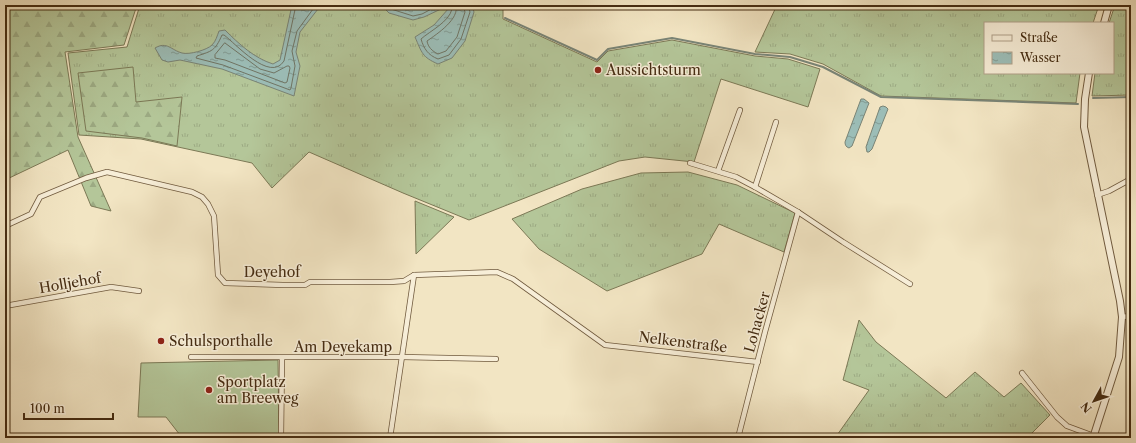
<svg xmlns="http://www.w3.org/2000/svg" width="1136" height="443" font-family="'Libre Caslon Text',serif">
<defs>
<pattern id="grass-tufts" width="24" height="20" patternUnits="userSpaceOnUse"><rect width="24" height="20" fill="#b4c699"/><path d="M3 7l-1-3M5 7V3M7 7l1-3M15 17l-1-3M17 17v-4M19 17l1-3" fill="none" stroke="#9caa83"/></pattern>
<pattern id="forest-firs" width="22" height="20" patternUnits="userSpaceOnUse"><rect width="22" height="20" fill="#b4c699"/><path d="M5 1l3.5 6h-7zM16 11l3.5 6h-7z" fill="#9caa83"/></pattern>
<pattern id="water-ripples" width="26" height="14" patternUnits="userSpaceOnUse"><rect width="26" height="14" fill="#9cbeb8"/><path d="M2 4q2-2 4 0t4 0M15 11q2-2 4 0t4 0" fill="none" stroke="#819b94"/></pattern>
</defs>
<rect width="100%" height="100%" fill="#f2e5c3"/>
<filter id="stains"><feTurbulence type="fractalNoise" baseFrequency=".005" numOctaves="4"/><feColorMatrix values="0 0 0 0 .2 0 0 0 0 .09 0 0 0 0 .02 0 0 0 .5 -.17"/></filter>
<radialGradient id="worn" r=".72"><stop offset=".6" stop-color="#630" stop-opacity="0"/><stop offset="1" stop-color="#630" stop-opacity=".3"/></radialGradient>
<g fill="url(#grass-tufts)" stroke="#7c7956">
<path d="M 140,5 L 503,5 L 503,19 L 597,62 L 608,51 L 672,40 L 755,56 L 788,59 L 820,69 L 808,107 L 721,79 L 694,162 L 645,157 L 619,161 L 469,220 L 403,193 L 309,152 L 272,188 L 252,163 L 141,139 L 79,135 L 68,53 L 127,47 Z"/>
<path d="M 777,5 L 1099,5 L 1093,23 L 985,23 L 985,73 L 1080,73 L 1076,103 L 881,96 L 823,64 L 790,54 L 755,52 Z"/>
<path d="M 1115,5 L 1131,5 L 1131,95 L 1092,96 L 1095,73 L 1113,73 L 1113,23 L 1109,23 Z"/>
<path d="M 688,172 L 737,185 L 795,213 L 784,252 L 719,224 L 702,254 L 607,291 L 539,249 L 512,219 L 582,189 L 641,173 Z"/>
<path d="M 415,201 L 454,217 L 416,254 Z"/>
<path d="M 859,320 L 876,342 L 946,398 L 975,372 L 1004,397 L 1021,383 L 1050,415 L 1027,438 L 835,438 L 869,390 L 843,380 Z"/>
</g>
<g fill="url(#forest-firs)" stroke="#7c7956">
<path d="M 5,5 L 137,5 L 124,45 L 65,52 L 78,137 L 111,211 L 91,206 L 68,150 L 5,180 Z"/>
<path d="M 133,67 L 136,102 L 182,97 L 177,146 L 142,138 L 86,131 L 78,73 Z"/>
</g>
<path fill="#b4c699" stroke="#7c7956" d="M 278,360 L 279,436 L 180,435 L 166,417 L 138,417 L 141,363 Z"/>
<g fill="url(#water-ripples)" stroke="#798476">
<path d="M 292,5 L 322,5 L 318,9 L 300,32 L 296,52 L 300,66 L 294,96 L 222,69 L 180,60 L 168,62 L 162,60 L 155,48 C 167,41 171,50 182,53 C 189,55 207,50 212,45 C 216,41 217,36 219,31 L 225,30 C 239,44 254,58 273,64 L 280,60 Z"/>
<path d="M 383,5 L 472,5 L 474,12 L 465,41 L 452,58 L 438,64 C 422,57 422,53 415,37 L 434,25 L 449,8 L 441,9 L 424,17 L 413,20 L 389,13 L 383,7 Z"/>
<path d="M 861,99 L 864,99 L 869,103 L 852,146 L 849,148 C 846,147 845,145 845,142 Z"/>
<path d="M 883,106 L 886,107 L 888,109 L 872,149 L 869,152 L 867,152 L 866,147 L 880,107 Z"/>
</g>
<g fill="none" stroke-linecap="round" stroke-linejoin="round">
<g stroke="#707565" stroke-width="1">
<path d="M 296,5 L 284,61 C 270,83 235,43 224,35 L 222,35 C 215,51 212,51 197,56 L 196,58 L 223,65 L 290,90 L 291,88 L 295,66 L 292,51 L 297,31 L 316,5"/>
<path d="M 387,5 L 391,9 L 413,16 L 422,14 L 439,5"/>
<path d="M 450,5 L 452,9 C 449,22 430,31 421,39 C 424,49 428,55 438,59 L 449,55 L 461,39 L 470,12 L 468,5"/>
<path d="M 456,5 C 460,19 437,34 427,41 C 428,47 432,51 438,54 L 446,51 L 457,37 L 465,12 L 463,5"/>
<path d="M 225,43 L 260,69 L 274,73 L 287,66 L 289,66 L 290,68 L 287,82 L 285,83 L 225,60 L 215,58 L 215,55 Z"/>
</g>
<g stroke="#798476" stroke-width="2">
<path d="M 505,18 L 597,60 L 608,49 L 672,38 L 755,54 L 790,57 L 823,67 L 881,97 L 1078,104"/>
<path d="M 1093,98 L 1131,97"/>
</g>
<g stroke="#705a3e" stroke-width="6">
<g id="minor">
<path d="M 690,163 L 736,177 L 755,187 L 798,212 L 843,242 L 910,284"/>
<path d="M 718,171 L 740,110"/>
<path d="M 755,187 L 776,122"/>
<path d="M 1097,195 L 1109,191 L 1131,179"/>
<path d="M 5,226 L 31,214 L 40,197 L 86,178 L 107,172 L 192,192 L 202,197 L 208,204 L 214,216 L 218,275 L 225,283 L 283,285 L 305,285 L 310,282 L 390,282 L 404,281 L 414,275 L 497,272 L 513,279 L 605,345 L 758,362"/>
<path d="M 5,306 L 111,287 L 139,291"/>
<path d="M 1122,317 L 1131,316"/>
<path d="M 191,357 L 402,357 L 496,359"/>
<path d="M 1022,373 L 1057,417 L 1067,426 L 1094,436"/>
<path d="M 5,438 L 83,436 L 227,438"/>
<path d="M 281,438 L 282,358"/>
<path d="M 361,438 L 566,438"/>
<path d="M 390,438 L 414,275"/>
<path d="M 738,438 L 765,332 L 798,212"/>
</g>
</g>
<g stroke="#705a3e" stroke-width="8">
<g id="tertiary">
<path d="M 1104,23 L 1109,5"/>
<path d="M 1089,73 L 1085,99 L 1084,127 L 1120,301 L 1122,317 L 1119,357 L 1093,438"/>
</g>
</g>
<use href="#minor" stroke="#f7eed8" stroke-width="4.5"/>
<use href="#tertiary" stroke="#f7eed8" stroke-width="6"/>
</g>
<g fill="#8f2418" stroke="#f7eed8" stroke-width="1.5">
<circle cx="598" cy="70" r="4"/>
<circle cx="161" cy="341" r="4"/>
<circle cx="209" cy="390" r="4"/>
</g>
<g text-anchor="middle" dominant-baseline="central" stroke-width="3" stroke-linejoin="round" paint-order="stroke">
<g font-size="14" fill="#452c12" stroke="#f7eed8" text-anchor="start">
<text x="606" y="70">Aussichtsturm</text>
<text x="169" y="341">Schulsporthalle</text>
<text x="217" y="382">Sportplatz<tspan x="217" dy="16">am Breeweg</tspan></text>
</g>
<g font-size="14" fill="#452c12" stroke="#f7eed8">
<text x="272" y="272">Deyehof</text>
<text transform="translate(70 283) rotate(-10)">Holljehof</text>
<text transform="translate(757 322) rotate(-75)">Lohacker</text>
<text transform="translate(683 342) rotate(7)">Nelkenstraße</text>
<text x="343" y="347">Am Deyekamp</text>
</g>
</g>
<rect width="1136" height="443" fill="none" stroke="#f2e5c3" stroke-width="20"/>
<rect x="6" y="6" width="1124" height="431" fill="none" stroke="#452c12" stroke-width="2"/>
<rect x="10" y="10" width="1116" height="423" fill="none" stroke="#452c12"/>
<rect x="984" y="22" width="130" height="52" fill="#f7eed8" stroke="#b0a089"/>
<rect x="992" y="35" width="20" height="6" fill="#f7eed8" stroke="#b0a089"/>
<text x="1020" y="42" font-size="12" fill="#452c12">Straße</text>
<rect x="992" y="52" width="20" height="12" fill="url(#water-ripples)" stroke="#b0a089"/>
<text x="1020" y="62" font-size="12" fill="#452c12">Wasser</text>
<g transform="translate(1094 401) rotate(230)" stroke="#f7eed8" stroke-width="3" paint-order="stroke">
<path d="M0-3L7 15L0 10L-7 15Z" fill="#452c12"/>
<text y="-6" font-size="11" font-weight="bold" text-anchor="middle" fill="#452c12">N</text>
</g>
<path d="M24 413v6h89v-6" fill="none" stroke="#452c12" stroke-width="2"/>
<text x="30" y="413" font-size="12" fill="#452c12" stroke="#f7eed8" stroke-width="3" paint-order="stroke">100 m</text>
<rect width="100%" height="100%" filter="url(#stains)"/>
<rect width="100%" height="100%" fill="url(#worn)"/>
</svg>
